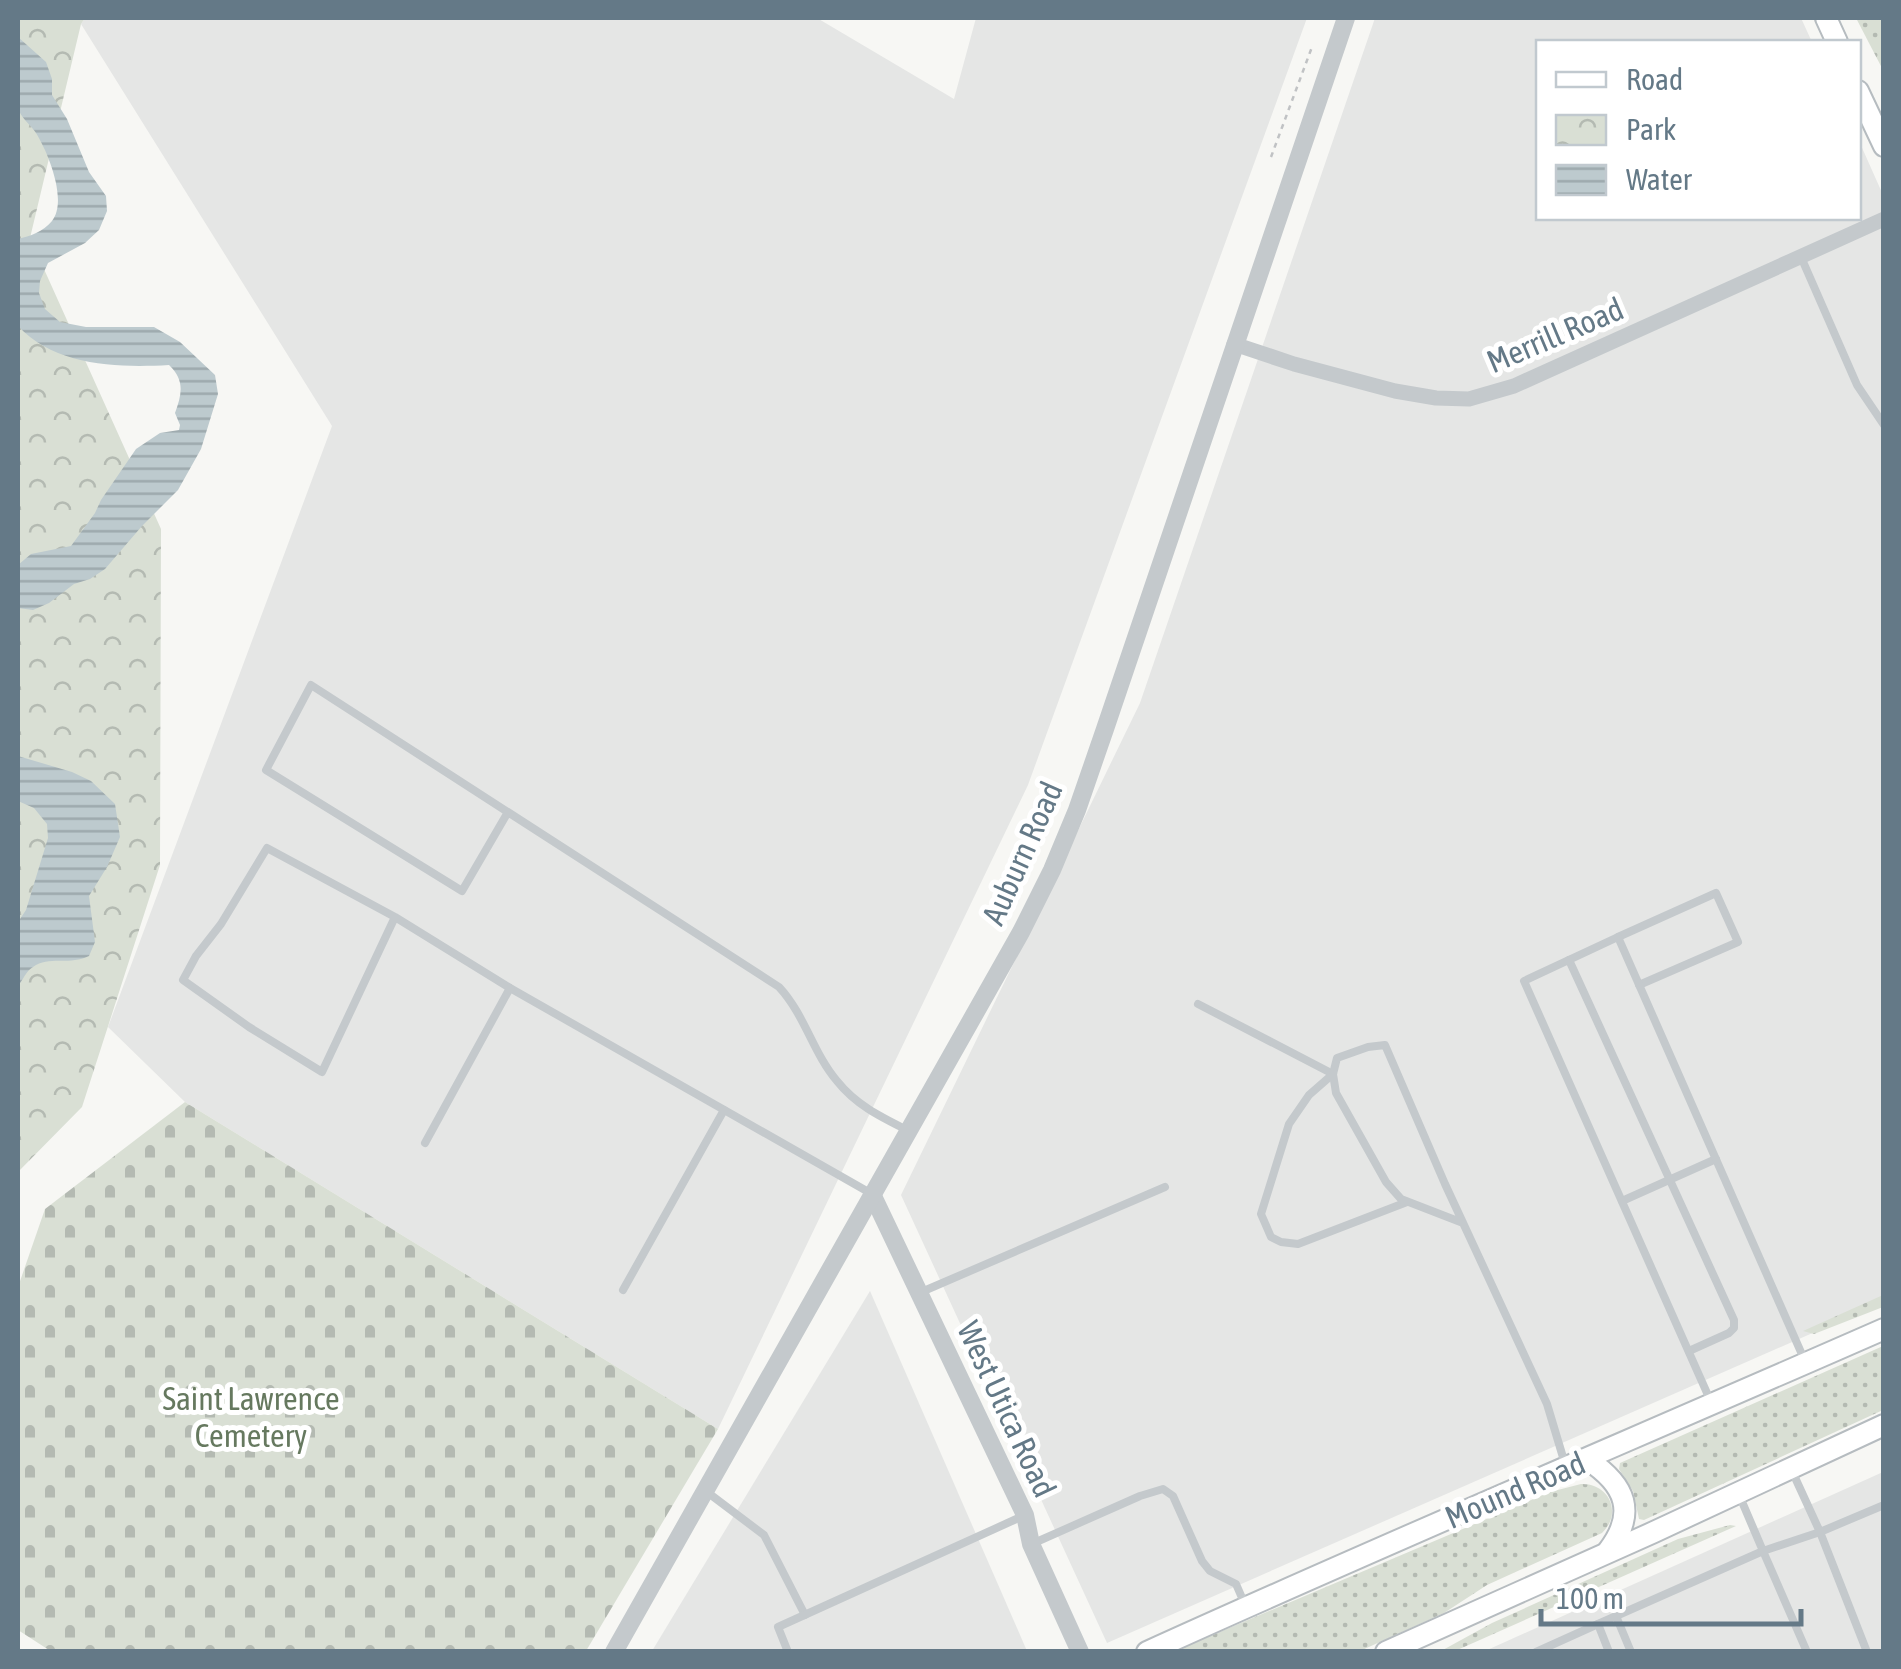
<svg xmlns="http://www.w3.org/2000/svg" width="1901" height="1669" font-family="'Asap Condensed',sans-serif">
<defs>
<pattern id="grass-dots" width="8" height="8" patternUnits="userSpaceOnUse" patternTransform="scale(2.5)"><rect width="8" height="8" fill="#d9dfd4"/><path d="M2 2h.1M6 6h.1" fill="none" stroke="#b4bab2" stroke-width="1.8" stroke-linecap="round"/></pattern>
<pattern id="cemetery-stones" width="16" height="16" patternUnits="userSpaceOnUse" patternTransform="scale(2.5)"><rect width="16" height="16" fill="#d9dfd4"/><path d="M2 7V4a2 2 0 0 1 4 0v3zM10 15v-3a2 2 0 0 1 4 0v3z" fill="#b4bab2"/></pattern>
<pattern id="park-crowns" width="20" height="18" patternUnits="userSpaceOnUse" patternTransform="scale(2.5)"><rect width="20" height="18" fill="#d9dfd4"/><path d="M2 6a3 3 0 1 1 6 0M12 15a3 3 0 1 1 6 0" fill="none" stroke="#b4bab2"/></pattern>
<pattern id="water-rules" width="6" height="5" patternUnits="userSpaceOnUse" patternTransform="scale(2.5)"><rect width="6" height="5" fill="#bdcace"/><path d="M0 2.5h6" fill="none" stroke="#9da9ad"/></pattern>
</defs>
<rect width="100%" height="100%" fill="#f7f7f4"/>
<g fill="#e5e6e5">
<path d="M 85,18 L 817,18 L 954,99 L 976,18 L 1307,18 L 1028,785 L 718,1429 L 185,1102 L 108,1027 L 332,426 L 81,24 Z"/>
<path d="M 1375,18 L 1801,18 L 1812,42 L 1538,42 L 1538,218 L 1858,218 L 1859,141 L 1883,195 L 1883,1302 L 1107,1643 L 901,1195 L 1140,703 Z"/>
<path d="M 870,1291 L 1027,1651 L 652,1651 Z"/>
<path d="M 1883,1472 L 1883,1651 L 1485,1651 Z"/>
</g>
<g fill="url(#grass-dots)">
<path d="M 1856,18 L 1883,18 L 1883,70 Z"/>
<path d="M 1883,1295 L 1883,1307 L 1814,1334 L 1803,1331 Z"/>
<path d="M 1883,1346 L 1883,1410 L 1644,1520 L 1639,1519 L 1633,1491 L 1619,1469 L 1620,1463 Z"/>
<path d="M 1581,1484 C 1609,1483 1623,1513 1602,1533 L 1487,1585 L 1444,1613 L 1360,1651 L 1175,1651 L 1550,1492 Z"/>
<path d="M 1730,1525 L 1736,1526 L 1455,1651 L 1441,1651 L 1492,1623 L 1678,1539 Z"/>
</g>
<path fill="url(#cemetery-stones)" d="M 185,1102 L 718,1429 L 586,1651 L 52,1652 L 18,1630 L 18,1287 L 45,1209 Z"/>
<path fill="url(#park-crowns)" d="M 18,18 L 85,18 L 81,24 L 30,238 L 161,529 L 160,865 L 82,1107 L 18,1172 Z"/>
<g fill="url(#water-rules)">
<path d="M 18,37 L 46,62 L 52,79 L 52,95 L 67,119 L 89,172 L 106,196 L 107,211 L 99,230 L 85,243 L 48,263 L 40,281 L 39,293 L 45,309 L 60,322 L 86,327 L 154,327 L 180,342 L 215,375 L 218,394 L 201,449 L 178,490 L 142,526 L 105,569 L 90,579 L 74,584 L 49,603 L 33,610 L 18,608 L 18,565 L 31,554 L 71,546 L 95,513 L 101,500 L 136,449 L 160,433 L 179,430 L 180,425 L 175,413 C 182,394 185,380 169,365 C 118,368 55,366 18,326 L 18,239 C 30,236 43,232 52,221 C 68,201 48,152 36,133 C 31,125 20,117 18,108 C 14,95 17,53 18,37 Z"/>
<path d="M 18,756 L 72,772 L 91,781 L 115,804 L 120,837 L 107,867 L 89,896 L 95,942 L 89,956 C 68,966 49,955 33,967 C 26,971 23,980 18,986 L 18,922 L 26,910 L 48,838 L 47,824 L 34,808 L 18,801 Z"/>
</g>
<g fill="none" stroke-linecap="round" stroke-linejoin="round">
<g stroke="#b6bcc0" stroke-width="24">
<g id="secondary">
<path d="M 1826,18 L 1837,42"/>
<path d="M 1858,91 L 1884,146"/>
<path d="M 1588,1460 C 1626,1485 1637,1513 1608,1551"/>
<path d="M 1147,1652 C 1391,1541 1638,1437 1884,1329"/>
<path d="M 1386,1652 L 1654,1532 L 1884,1425"/>
</g>
</g>
<path stroke="#c0c2c4" stroke-width="2.5" stroke-dasharray="5 5" stroke-linecap="butt" d="M 1271,157 L 1312,47"/>
<g stroke="#c4c9cc" stroke-width="8">
<path d="M 1801,257 L 1857,385 L 1884,425"/>
<path d="M 508,812 L 462,891 L 266,770 L 311,685 L 779,987 C 805,1015 813,1053 837,1081 C 856,1105 881,1117 907,1130"/>
<path d="M 395,917 L 322,1072 L 249,1027 L 183,980 L 196,956 L 221,924 L 267,848 L 395,917 L 510,988 L 872,1194"/>
<path d="M 1618,937 L 1716,893 L 1738,942 L 1639,985"/>
<path d="M 1569,960 L 1734,1320 L 1734,1328 L 1729,1333 L 1689,1351"/>
<path d="M 1198,1004 L 1333,1074 L 1309,1095 L 1289,1124 L 1261,1214 L 1271,1237 L 1281,1242 L 1298,1244 L 1407,1202"/>
<path d="M 425,1143 L 510,988"/>
<path d="M 1622,1201 L 1716,1159"/>
<path d="M 1463,1223 L 1401,1199 L 1386,1182 L 1336,1093 L 1333,1074 L 1337,1058 L 1368,1047 L 1385,1045 L 1445,1184 L 1547,1404 L 1565,1464"/>
<path d="M 623,1290 L 724,1110"/>
<path d="M 919,1293 L 1165,1187"/>
<path d="M 1711,1402 L 1524,981 L 1618,937 L 1804,1359"/>
<path d="M 1792,1471 L 1820,1532 L 1867,1652"/>
<path d="M 707,1492 L 764,1535 L 805,1615"/>
<path d="M 1034,1543 L 1140,1496 L 1163,1489 L 1173,1496 L 1202,1561 L 1210,1571 L 1236,1584 L 1246,1607"/>
<path d="M 1616,1616 L 1631,1652"/>
<path d="M 1598,1624 L 1763,1551 L 1740,1497"/>
<path d="M 788,1652 L 778,1627 L 1023,1516"/>
<path d="M 1536,1652 L 1598,1624 L 1609,1652"/>
<path d="M 1807,1652 L 1763,1551 L 1820,1532 L 1884,1505"/>
</g>
<path stroke="#c4c9cc" stroke-width="15" d="M 1234,344 L 1294,364 L 1395,391 L 1436,398 L 1469,399 L 1514,386 L 1884,219"/>
<g stroke="#c4c9cc" stroke-width="18">
<path d="M 872,1194 L 1025,1515 L 1031,1544 L 1080,1652"/>
<path d="M 614,1652 L 1021,932 L 1052,870 L 1077,810 L 1105,729 L 1346,18"/>
</g>
<use href="#secondary" stroke="#fff" stroke-width="20"/>
</g>
<g text-anchor="middle" dominant-baseline="central" stroke-width="10" stroke-linejoin="round" paint-order="stroke">
<g font-size="32" fill="#647987" stroke="#fff">
<text transform="translate(1555 335) rotate(-23)">Merrill Road</text>
<text transform="translate(1022 853) rotate(-66)">Auburn Road</text>
<text transform="translate(1007 1409) rotate(65)">West Utica Road</text>
<text transform="translate(1515 1490) rotate(-23)">Mound Road</text>
</g>
<g font-size="32" fill="#66795f" stroke="#fff">
<text x="251" y="1398">Saint Lawrence<tspan x="251" dy="37">Cemetery</tspan></text>
</g>
</g>
<rect width="1901" height="1669" fill="none" stroke="#647987" stroke-width="40"/>
<rect x="1536" y="40" width="325" height="180" fill="#ffffff" stroke="#c1c9cf" stroke-width="2.5"/>
<rect x="1556" y="72" width="50" height="15" fill="#ffffff" stroke="#c1c9cf" stroke-width="2.5"/>
<text x="1626" y="90" font-size="30" fill="#647987">Road</text>
<rect x="1556" y="115" width="50" height="30" fill="url(#park-crowns)" stroke="#c1c9cf" stroke-width="2.5"/>
<text x="1626" y="140" font-size="30" fill="#647987">Park</text>
<rect x="1556" y="165" width="50" height="30" fill="url(#water-rules)" stroke="#c1c9cf" stroke-width="2.5"/>
<text x="1626" y="190" font-size="30" fill="#647987">Water</text>
<path d="M1541 1609v15h260v-15" fill="none" stroke="#647987" stroke-width="5"/>
<text x="1556" y="1609" font-size="30" fill="#647987" stroke="#ffffff" stroke-width="8" paint-order="stroke">100 m</text>
</svg>
